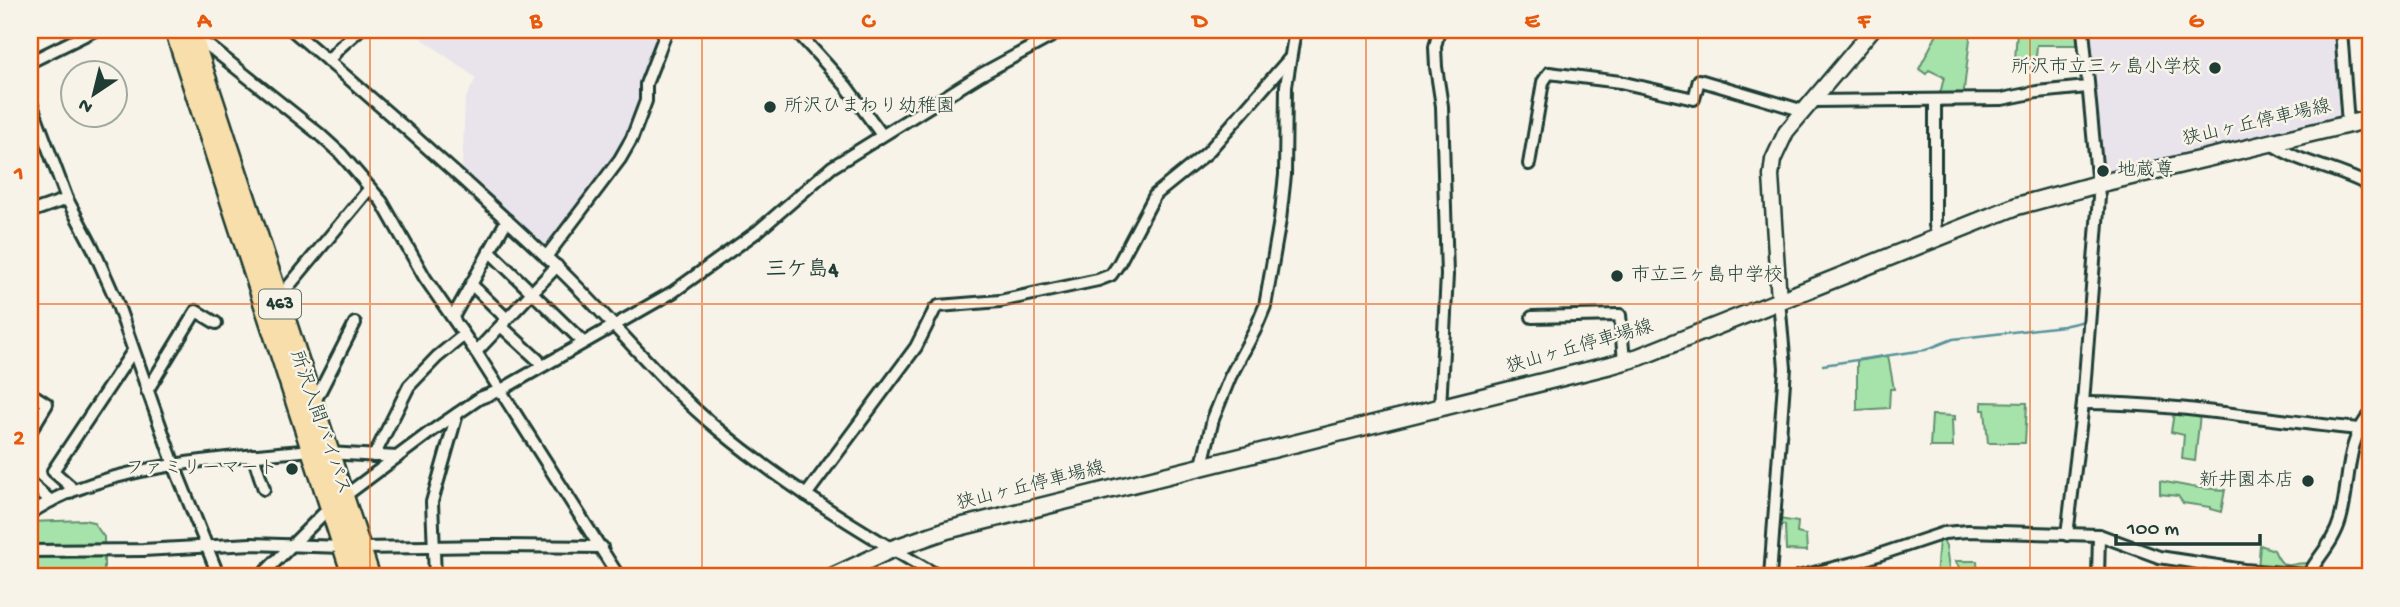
<svg xmlns="http://www.w3.org/2000/svg" width="2400" height="607" font-family="'Gochi Hand','Klee One',sans-serif">
<rect width="100%" height="100%" fill="#f7f3e8"/>
<filter id="ink" filterUnits="userSpaceOnUse"><feTurbulence type="fractalNoise" baseFrequency=".0143" numOctaves="2"/><feDisplacementMap in="SourceGraphic" scale="14" xChannelSelector="R" yChannelSelector="G"/><feConvolveMatrix kernelMatrix="1 2 1 2 8 2 1 2 1" color-interpolation-filters="sRGB"/></filter>
<g filter="url(#ink)">
<g fill="#e9e4eb">
<path d="M 410,30 L 661,30 L 641,78 L 641,97 L 618,153 L 547,250 L 462,172 L 465,100 L 476,78 Z"/>
<path d="M 2086,30 L 2337,30 L 2343,113 L 2339,118 L 2107,174 L 2105,167 L 2098,168 Z"/>
</g>
<g fill="#a5e3aa" stroke="#62906f" stroke-width="2">
<path d="M 1939,30 L 1971,30 L 1963,98 L 1936,98 L 1941,90 L 1944,77 L 1929,70 L 1926,74 L 1919,69 Z"/>
<path d="M 2017,30 L 2080,30 L 2081,45 L 2037,45 L 2036,58 L 2015,60 Z"/>
<path d="M 1888,356 L 1894,389 L 1890,389 L 1889,408 L 1857,410 L 1857,361 Z"/>
<path d="M 1982,402 L 2027,403 L 2025,443 L 1988,443 L 1985,410 L 1982,410 Z"/>
<path d="M 2174,412 L 2200,414 L 2195,461 L 2182,459 L 2184,435 L 2171,432 Z"/>
<path d="M 1932,415 L 1955,416 L 1955,420 L 1952,420 L 1953,447 L 1930,447 Z"/>
<path d="M 2160,481 L 2192,487 L 2225,490 L 2221,512 L 2210,509 L 2210,507 L 2183,503 L 2178,496 L 2160,494 Z"/>
<path d="M 1779,519 L 1798,522 L 1797,533 L 1806,535 L 1807,551 L 1786,550 L 1785,525 L 1777,524 Z"/>
<path d="M 84,520 L 93,522 L 104,537 L 104,577 L 30,577 L 30,522 Z"/>
<path d="M 1942,538 L 1946,546 L 1950,577 L 1936,577 L 1939,540 Z"/>
<path d="M 2260,545 L 2274,550 C 2286,577 2291,559 2311,564 L 2307,570 L 2258,569 Z"/>
<path d="M 1955,561 L 1977,561 L 1978,577 L 1960,577 L 1961,570 Z"/>
</g>
<g fill="none" stroke-linecap="round" stroke-linejoin="round">
<path stroke="#59939b" stroke-width="2.5" d="M 1823,365 L 1925,350 L 1953,339 L 2063,326 L 2085,321"/>
<g stroke="#1f3d34" stroke-width="16">
<g id="minor">
<path d="M 292,30 C 382,106 470,185 556,266 C 612,319 660,382 720,431 C 788,487 864,533 940,577"/>
<path d="M 1439,30 L 1435,47 L 1436,67 L 1442,106 L 1447,275 L 1440,408"/>
<path d="M 2341,30 L 2348,124"/>
<path d="M 800,35 L 846,86 L 882,135"/>
<path d="M 195,39 L 210,47 L 318,133 L 341,154 L 382,202 L 425,278 L 476,352 L 619,577"/>
<path d="M 328,61 L 340,47 L 359,30"/>
<path d="M 30,62 L 95,30"/>
<path d="M 30,100 L 67,199 L 93,248 L 116,300 L 174,465 L 219,577"/>
<path d="M 1812,101 L 2002,99 L 2037,92 L 2087,87"/>
<path d="M 1935,101 L 1935,225 L 1938,237"/>
<path d="M 2270,143 C 2300,164 2339,168 2370,186"/>
<path d="M 1529,164 L 1543,82 L 1549,73 L 1620,82 L 1694,99 L 1699,80 L 1804,111"/>
<path d="M 30,212 L 67,199"/>
<path d="M 489,251 L 583,342"/>
<path d="M 546,257 L 620,159 L 632,138 L 646,101 L 646,84 L 667,30"/>
<path d="M 471,284 L 507,319"/>
<path d="M 278,299 L 370,188"/>
<path d="M 453,317 L 507,220"/>
<path d="M 1532,317 L 1620,315 L 1624,361"/>
<path d="M 501,326 L 538,360 L 541,366"/>
<path d="M 476,352 L 557,266"/>
<path d="M 147,391 L 196,311 L 216,323"/>
<path d="M 30,393 L 47,404 L 30,432"/>
<path d="M 314,403 L 355,323"/>
<path d="M 2083,403 C 2176,403 2267,420 2359,429"/>
<path d="M 328,453 L 397,457"/>
<path d="M 253,455 L 264,489"/>
<path d="M 374,456 L 409,386 L 437,357 L 464,335"/>
<path d="M 1202,465 L 1213,419 L 1230,377 L 1255,330 L 1265,306 L 1280,220 L 1285,175 L 1286,86 L 1295,30"/>
<path d="M 30,483 L 51,501"/>
<path d="M 69,493 L 70,486 L 53,471 L 133,351"/>
<path d="M 806,495 L 916,347 L 935,309 L 939,306 L 1000,301 L 1098,280 L 1111,275 L 1118,265 L 1155,195 L 1207,153 L 1289,59"/>
<path d="M 30,513 C 47,503 64,493 83,487 C 152,462 239,457 311,450"/>
<path d="M 2067,535 L 2083,403 L 2099,197 L 2083,30"/>
<path d="M 361,548 L 493,546 L 602,547"/>
<path d="M 30,551 L 143,550 L 251,544 L 343,547"/>
<path d="M 260,577 L 330,507 L 429,433 L 480,398 L 501,390 L 673,292 L 758,231 L 832,167 L 980,75 L 1063,30"/>
<path d="M 435,577 L 432,502 L 457,414"/>
<path d="M 1770,577 L 1785,368 L 1779,300"/>
<path d="M 1798,577 L 1857,562 L 1944,533 L 1968,531 L 2099,535 L 2159,557 L 2244,570 L 2307,575"/>
<path d="M 2098,577 L 2099,535"/>
<path d="M 2307,577 C 2317,558 2334,542 2340,520 C 2350,487 2345,441 2370,415"/>
</g>
</g>
<g stroke="#1f3d34" stroke-width="19">
<path id="tertiary" d="M 1779,300 L 1771,176 L 1773,160 L 1786,132 L 1872,30"/>
</g>
<g stroke="#1f3d34" stroke-width="21">
<path id="secondary" d="M 832,577 L 892,549 L 947,530 L 1611,365 L 1639,357 L 2017,206 L 2098,184 L 2370,119"/>
</g>
<g stroke="#1f3d34" stroke-width="24">
<g id="trunk">
<path d="M 175,30 L 353,577"/>
<path d="M 190,30 L 370,577"/>
</g>
</g>
<use href="#minor" stroke="#f7f3e8" stroke-width="10"/>
<use href="#tertiary" stroke="#f7f3e8" stroke-width="14"/>
<use href="#secondary" stroke="#f7f3e8" stroke-width="16"/>
<use href="#trunk" stroke="#f8deab" stroke-width="19"/>
</g>
</g>
<path fill="none" stroke="#e8590c" stroke-width="2" stroke-opacity="0.55" d="M 370,30 L 370,577M 702,30 L 702,577M 1034,30 L 1034,577M 1366,30 L 1366,577M 1698,30 L 1698,577M 2030,30 L 2030,577M 30,304 L 2370,304"/>
<g fill="#1f3d34" stroke="#f7f3e8" stroke-width="2.5">
<circle cx="2215" cy="68" r="7"/>
<circle cx="770" cy="107" r="7"/>
<circle cx="2103" cy="171" r="7"/>
<circle cx="1617" cy="276" r="7"/>
<circle cx="292" cy="469" r="7"/>
<circle cx="2308" cy="481" r="7"/>
</g>
<g text-anchor="middle" dominant-baseline="central" stroke-width="5" stroke-linejoin="round" paint-order="stroke">
<rect fill="#f7f3e8" stroke="#60746a" stroke-width="2" x="259" y="289.5" width="42" height="29" rx="5"/>
<g font-size="18" font-weight="bold" fill="#1f3d34">
<text x="280" y="304">463</text>
</g>
<g font-size="19" fill="#1f3d34" stroke="#f7f3e8" text-anchor="end">
<text x="2201" y="68">所沢市立三ヶ島小学校</text>
<text x="784" y="107" text-anchor="start">所沢ひまわり幼稚園</text>
<text x="2117" y="171" text-anchor="start">地蔵尊</text>
<text x="1631" y="276" text-anchor="start">市立三ヶ島中学校</text>
<text x="278" y="469">ファミリーマート</text>
<text x="2294" y="481">新井園本店</text>
</g>
<g font-size="19" fill="#1f3d34" stroke="#f7f3e8">
<text transform="translate(2257 124) rotate(-13)">狭山ヶ丘停車場線</text>
<text transform="translate(1580 348) rotate(-16)">狭山ヶ丘停車場線</text>
<text transform="translate(319 423) rotate(71)">所沢入間バイパス</text>
<text transform="translate(1031 487) rotate(-14)">狭山ヶ丘停車場線</text>
</g>
<g font-size="21" font-weight="bold" fill="#1f3d34" stroke="#f7f3e8">
<text x="802" y="271">三ケ島4</text>
</g>
</g>
<rect width="2400" height="607" fill="none" stroke="#f7f3e8" stroke-width="77"/>
<g transform="translate(94 94) rotate(215)"><circle r="33" fill="#f7f3e8" stroke="#a1aaa0" stroke-width="2"/>
<path d="M0-5L12 26L0 18L-12 26Z" fill="#1f3d34"/>
<text y="-10" font-size="19" font-weight="bold" text-anchor="middle" fill="#1f3d34">N</text>
</g>
<path d="M2116 534v10h144v-10" fill="none" stroke="#1f3d34" stroke-width="3.5"/>
<text x="2127" y="534" font-size="21" fill="#1f3d34" stroke="#f7f3e8" stroke-width="5" paint-order="stroke">100 m</text>
<rect x="38" y="38" width="2324" height="530" fill="none" stroke="#e8590c" stroke-width="2.5"/>
<g font-size="23" text-anchor="middle" font-weight="bold" fill="#e8590c">
<text x="204" y="27">A</text>
<text x="536" y="27">B</text>
<text x="868" y="27">C</text>
<text x="1200" y="27">D</text>
<text x="1532" y="27">E</text>
<text x="1864" y="27">F</text>
<text x="2196" y="27">G</text>
<text x="19" y="179">1</text>
<text x="19" y="444">2</text>
</g>
</svg>
